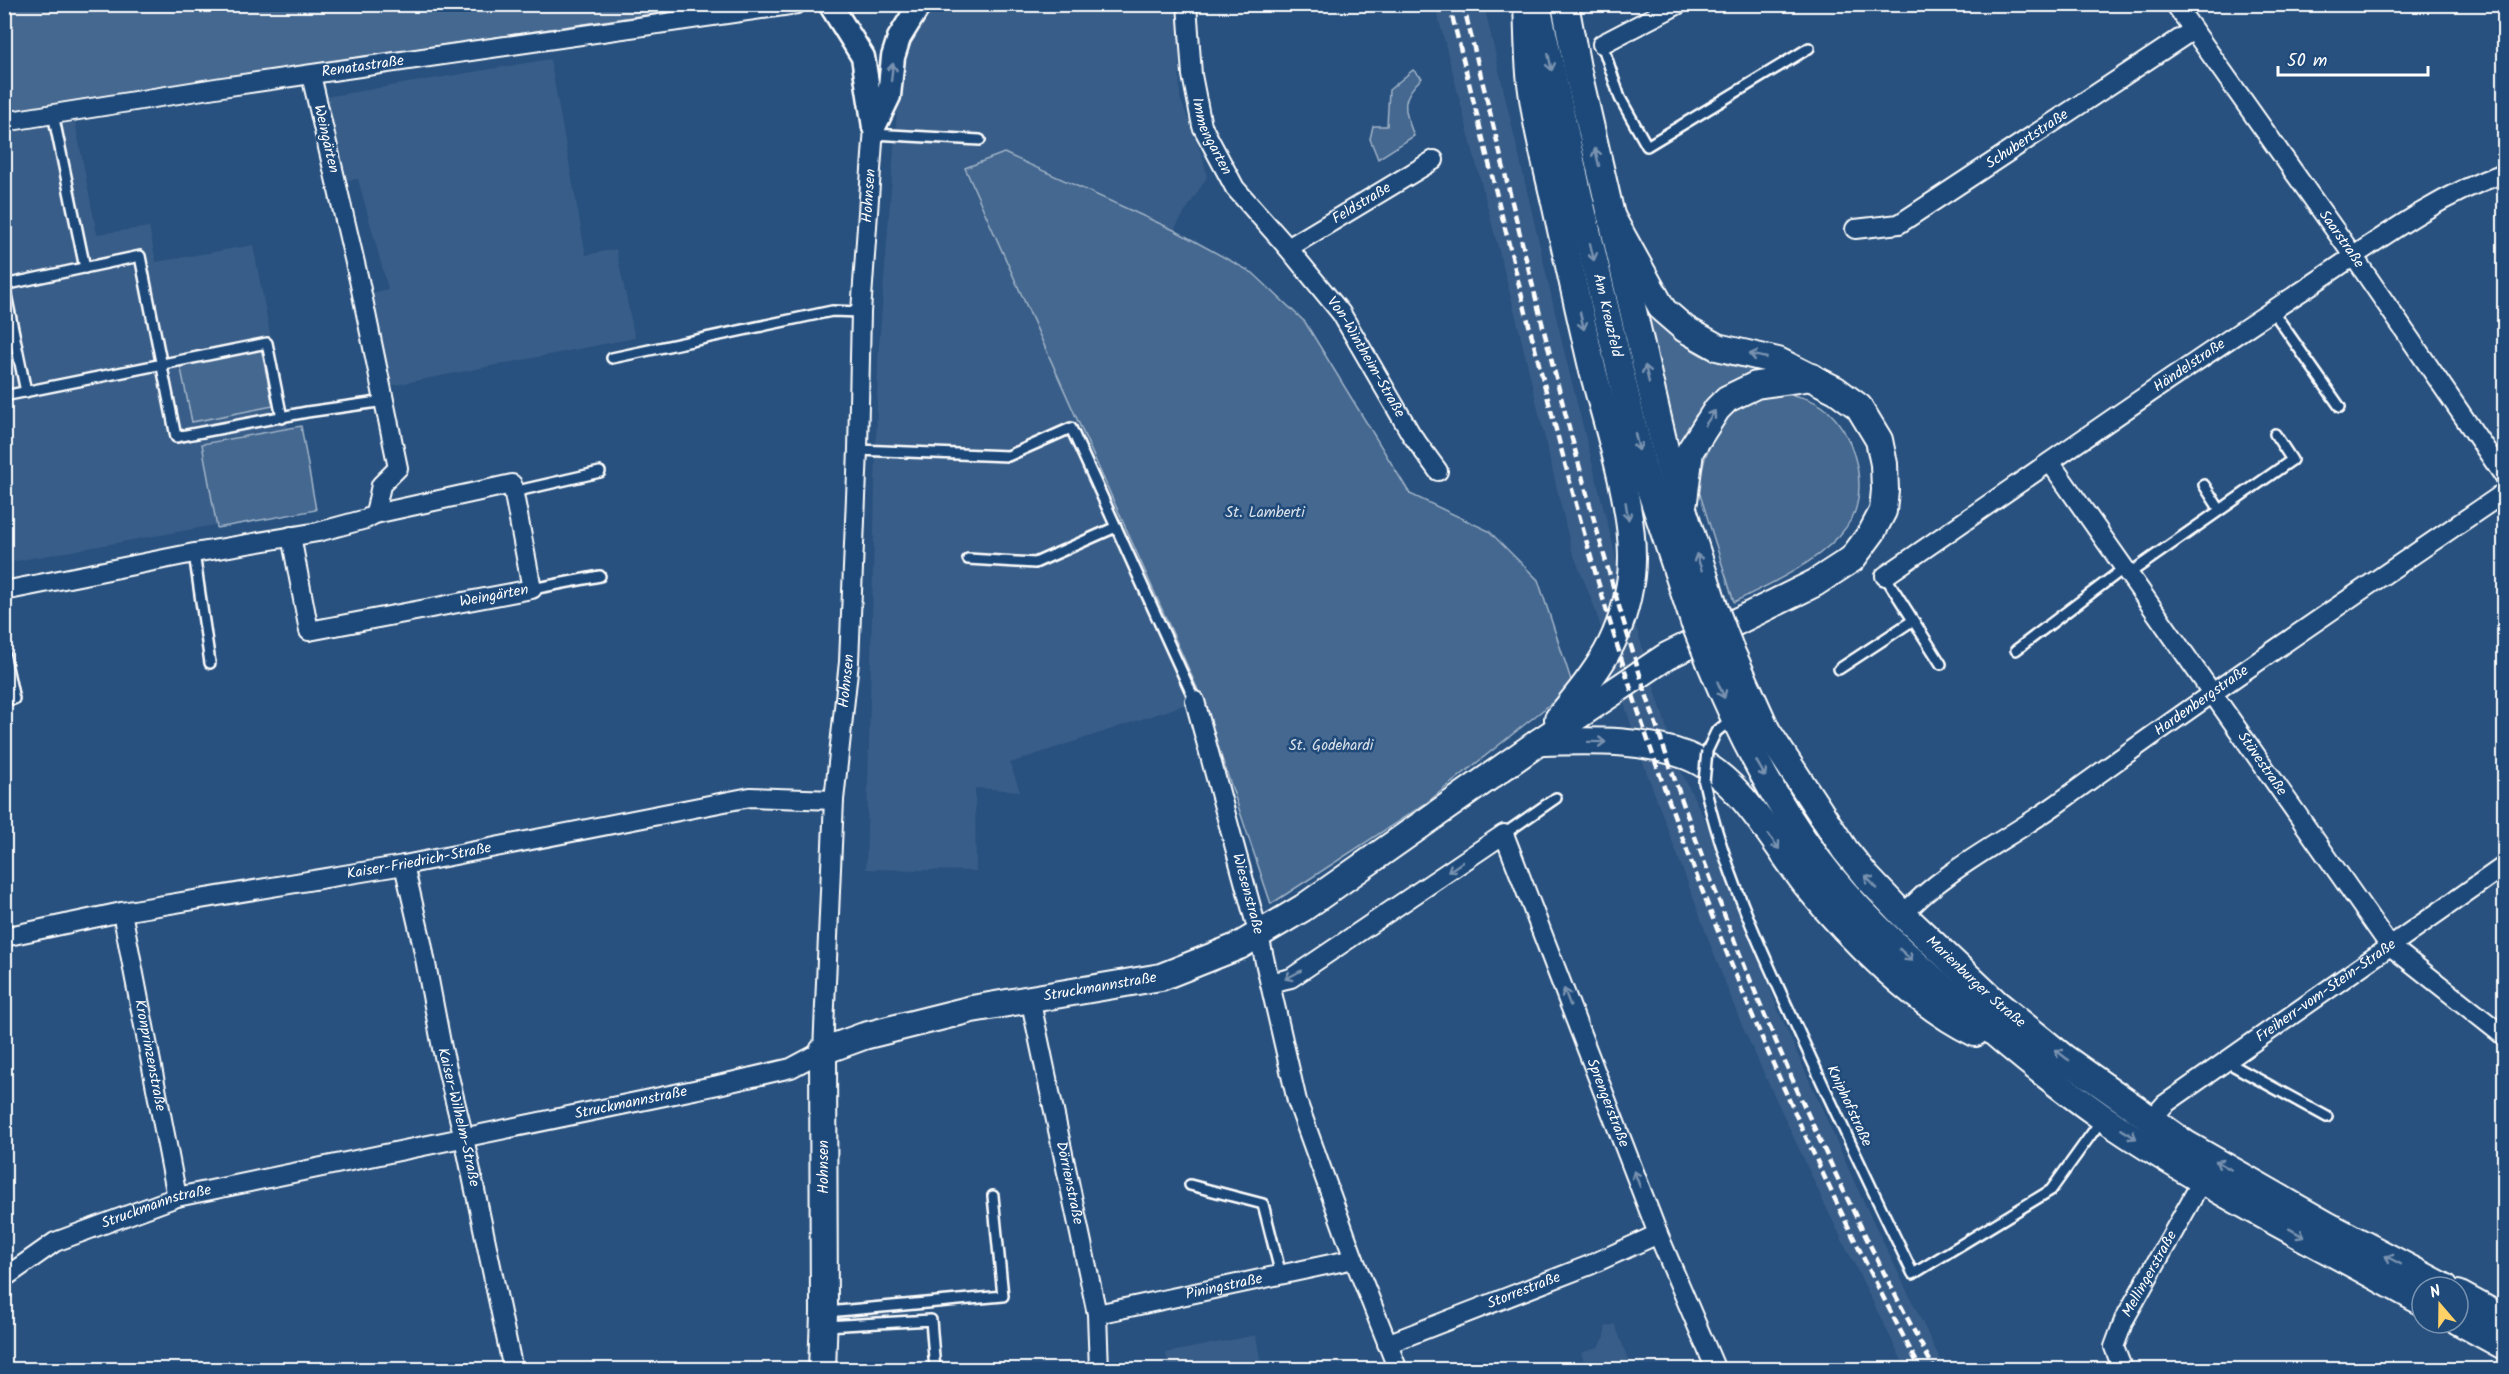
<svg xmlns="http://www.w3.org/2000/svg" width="2509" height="1374" font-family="Kalam,sans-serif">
<rect width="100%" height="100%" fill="#28517f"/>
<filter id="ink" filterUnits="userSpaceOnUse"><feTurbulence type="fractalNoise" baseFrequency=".0167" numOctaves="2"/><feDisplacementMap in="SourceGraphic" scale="12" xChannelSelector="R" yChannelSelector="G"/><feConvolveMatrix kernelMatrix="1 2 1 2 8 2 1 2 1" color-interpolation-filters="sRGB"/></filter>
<g filter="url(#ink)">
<g fill="#375d88">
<path d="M 942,5 L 1178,5 L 1180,98 L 1203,158 L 1207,177 L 1174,230 L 1004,153 L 965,168 L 1202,699 L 1010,763 L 1020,791 L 975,788 L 976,871 L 866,869 L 878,359 L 900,69 L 905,48 L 915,27 L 930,12 Z"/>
<path d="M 1435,5 L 1484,5 L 1566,359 L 1621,577 L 1678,765 L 1705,820 L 1779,1012 L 1858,1190 L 1945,1369 L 1906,1369 L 1824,1203 L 1742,1026 L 1715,957 L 1641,757 L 1595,609 L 1571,548 L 1515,313 Z"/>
<path d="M 550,59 L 586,255 L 616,249 L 635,338 L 390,386 L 372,293 L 388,289 L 358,179 L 339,181 L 325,97 Z"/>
<path d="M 75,122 L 97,234 L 149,227 L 156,262 L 253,245 L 304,509 L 5,563 L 5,132 Z"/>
<path d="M 1615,1324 L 1630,1365 L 1620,1369 L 1587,1369 L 1581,1353 L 1598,1347 L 1605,1337 L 1605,1327 Z"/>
<path d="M 1256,1335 L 1262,1369 L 1169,1369 L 1166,1353 Z"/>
</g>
<g fill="#446890" stroke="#a2b4c8" stroke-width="1.5">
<path d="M 5,5 L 713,5 L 272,70 L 5,113 Z"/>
<path d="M 1413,70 L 1422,78 C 1399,99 1404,109 1414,136 L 1378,159 L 1370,139 L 1373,126 L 1387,126 L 1389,90 Z"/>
<path d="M 1004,153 L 1174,230 L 1253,273 L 1305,322 L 1410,494 L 1489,531 L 1538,580 L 1573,686 L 1425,804 L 1271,904 L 1202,699 L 965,168 Z"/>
<path d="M 1646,309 C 1663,326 1680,344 1701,355 C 1723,367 1751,368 1775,374 L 1706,405 L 1695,416 L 1679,447 Z"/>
<path d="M 261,348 L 273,406 L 192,422 L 180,364 Z"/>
<path d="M 1772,393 C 1791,394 1813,397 1828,411 C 1851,432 1864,473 1857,504 C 1855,516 1847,527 1839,536 C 1811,566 1770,584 1734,602 L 1698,488 L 1705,458 L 1717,427 L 1742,403 Z"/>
<path d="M 301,426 L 316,510 L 217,528 L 202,444 Z"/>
</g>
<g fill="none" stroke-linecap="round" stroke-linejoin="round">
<g stroke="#fff" stroke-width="14">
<g id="service">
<path d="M 1602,44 L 1620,98 L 1647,146 L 1809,48"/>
<path d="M 53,114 L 85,268"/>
<path d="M 873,134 L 980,140"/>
<path d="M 4,285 L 140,256 L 176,437 L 307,412 L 385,401"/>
<path d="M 4,285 L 26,392"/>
<path d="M 2272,310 L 2340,407"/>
<path d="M 612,358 L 832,311 L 861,312"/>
<path d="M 4,396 L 267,343 L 282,418"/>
<path d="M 858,450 L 1008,456 L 1071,428 L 1195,701"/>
<path d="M 2204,485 L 2220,510"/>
<path d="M 513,492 L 600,472"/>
<path d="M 194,553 L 210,663"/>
<path d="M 968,559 L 1035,563 L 1116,527"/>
<path d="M 2127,575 L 2292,460 L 2275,434"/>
<path d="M 1885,576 L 1941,664"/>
<path d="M 532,589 L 600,576"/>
<path d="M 2016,650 L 2123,569"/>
<path d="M 4,653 L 14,699"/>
<path d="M 1839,669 L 1912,621"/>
<path d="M 1707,751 L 1716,732 L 1733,718"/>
<path d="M 1704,782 C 1722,864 1758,943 1793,1019 C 1832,1105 1872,1190 1913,1274 L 2051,1190 L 2103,1118"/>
<path d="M 1504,834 L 1556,798"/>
<path d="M 2225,1061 L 2327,1117"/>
<path d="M 1190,1185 L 1263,1204 L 1281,1275"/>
<path d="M 827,1312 L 1003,1296 L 993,1196"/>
<path d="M 826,1326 L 931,1320 L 935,1370"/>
</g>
</g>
<g stroke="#fff" stroke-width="22">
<g id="minor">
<path id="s1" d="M 1187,4 L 1192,75 L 1202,126 L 1235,188 L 1288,248 L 1341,313 L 1411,434 L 1438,471"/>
<path id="s2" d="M 2175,4 L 2354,257 L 2504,476"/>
<path d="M 1602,44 L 1679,4"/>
<path id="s3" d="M 4,122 L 222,87 L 797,4"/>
<path id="s4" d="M 1855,229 L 1899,224 L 2193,30"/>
<path id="s5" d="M 1288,248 L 1434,160"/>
<path id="s6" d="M 2050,462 L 2389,945 L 2504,1036"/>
<path id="s7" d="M 291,536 L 309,631 L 532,589 L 512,484 L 375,514"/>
<path id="s8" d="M 1885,576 C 2025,480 2163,381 2305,289 C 2369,247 2431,198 2504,173"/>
<path d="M 4,591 L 194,553 L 318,532 L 366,519 L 375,514 L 381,485 L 398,468 L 359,280 L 311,75"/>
<path id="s9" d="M 1195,701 L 1259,936 L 1297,1101 L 1354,1259 L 1398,1370"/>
<path id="s10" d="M 404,865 L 422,943 L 442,1048 L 464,1138 L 513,1370"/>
<path id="s11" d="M 122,912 L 177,1197"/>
<path id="s12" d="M 1903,915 C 1942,871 2008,839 2057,804 C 2204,697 2354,595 2504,493"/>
<path id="s13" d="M 4,937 L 122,912 L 404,865 L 750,797 L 834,800"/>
<path id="s14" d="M 1270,983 L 1291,978 L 1504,834 L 1658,1234 L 1716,1370"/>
<path id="s15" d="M 1030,998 L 1097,1314 L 1099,1370"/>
<path id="s16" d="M 2151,1120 L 2165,1104 L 2504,866"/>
<path id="s17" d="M 4,1278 L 55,1242 L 177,1197 L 718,1085 L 791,1068 L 823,1051 L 834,800 L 849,662 L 858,450 L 861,312 L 874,127"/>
<path id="s18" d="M 1097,1314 L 1354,1259"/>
<path id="s19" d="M 1387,1344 L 1590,1265 L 1658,1234"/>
<path id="s20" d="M 2123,1370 L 2114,1347 L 2124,1320 L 2202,1181"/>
</g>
</g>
<g stroke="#fff" stroke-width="27">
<g id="tertiary">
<path d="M 830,4 L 863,57 L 874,127"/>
<path d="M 874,127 L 889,96 L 893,57 L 899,38 L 920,4"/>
</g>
</g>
<g stroke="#fff" stroke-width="30">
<g id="secondary">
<path d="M 1527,4 C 1528,27 1528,50 1530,73 C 1534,118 1546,163 1556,207 C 1568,261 1580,316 1593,371 C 1608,429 1638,517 1631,576 C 1623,640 1597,671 1558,719"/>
<path d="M 1565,4 L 1577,68 L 1668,462 L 1716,612"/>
<path id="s21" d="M 1539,14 L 1578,192 L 1643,468 L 1694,622"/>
<path d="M 1684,501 L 1690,451 L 1717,409 L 1727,399 L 1756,385 L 1812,377"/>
<path id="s22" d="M 1731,651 L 1767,731 L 1845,850 L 1866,876 L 1903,915 L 1995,1002 L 2063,1057 L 2186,1144 L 2327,1225 L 2445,1287"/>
<path d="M 1710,662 C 1739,733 1772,798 1818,860 C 1853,907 1898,948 1942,987 C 1993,1033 2045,1077 2102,1117 C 2203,1187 2315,1242 2422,1302"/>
<path d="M 1539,742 C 1588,741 1640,738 1687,756 C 1741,777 1773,843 1808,887 C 1848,937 1918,1006 1975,1033"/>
<path d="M 2458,1294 L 2504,1319"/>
<path d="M 2458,1321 L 2504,1346"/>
<path id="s23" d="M 822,1370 L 824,1313 L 823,1051 L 864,1036 L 972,1009 L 1161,977 L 1239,946 L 1303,908 L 1539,742 L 1667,656 L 1815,583 L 1852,559 L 1872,532 L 1883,511 L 1885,490 L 1884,464 L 1879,440 L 1859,407 L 1836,390 L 1778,361 L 1717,347 L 1685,329 L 1663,310 L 1610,214"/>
</g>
</g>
<use href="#service" stroke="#1f4a7a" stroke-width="9"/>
<use href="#minor" stroke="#1f4a7a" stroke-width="18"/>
<use href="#tertiary" stroke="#1f4a7a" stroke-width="22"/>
<use href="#secondary" stroke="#1f4a7a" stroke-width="26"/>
<g stroke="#fff" stroke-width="4.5" stroke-dasharray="9 4.5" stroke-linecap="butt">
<path d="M 1449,4 C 1504,218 1552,434 1617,645 C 1695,896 1798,1138 1921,1370"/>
<path d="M 1463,4 C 1517,218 1566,435 1631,646 C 1708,896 1810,1140 1935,1370"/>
</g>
<g stroke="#fff" stroke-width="14" stroke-linecap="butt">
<path id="service-bridge" d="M 1704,782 L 1707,751"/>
</g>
<g stroke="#fff" stroke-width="30" stroke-linecap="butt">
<g id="secondary-bridge">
<path d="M 1716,612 L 1731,651"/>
<path d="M 1694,622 L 1710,662"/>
</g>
</g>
<use href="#service-bridge" stroke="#1f4a7a" stroke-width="9"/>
<use href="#secondary-bridge" stroke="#1f4a7a" stroke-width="26"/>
</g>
<defs><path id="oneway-shaft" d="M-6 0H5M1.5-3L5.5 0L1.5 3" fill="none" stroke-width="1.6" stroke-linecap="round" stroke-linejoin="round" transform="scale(1.5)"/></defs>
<g stroke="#7992af">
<use href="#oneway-shaft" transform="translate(1550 62) rotate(78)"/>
<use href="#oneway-shaft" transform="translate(892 72) rotate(-84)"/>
<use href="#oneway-shaft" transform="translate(1597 157) rotate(-103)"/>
<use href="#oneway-shaft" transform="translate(1592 252) rotate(77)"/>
<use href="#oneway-shaft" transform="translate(1582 321) rotate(77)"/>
<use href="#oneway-shaft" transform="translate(1758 356) rotate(-167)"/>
<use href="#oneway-shaft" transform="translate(1647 374) rotate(-103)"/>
<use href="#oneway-shaft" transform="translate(1710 418) rotate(-55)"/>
<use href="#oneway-shaft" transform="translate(1637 442) rotate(77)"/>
<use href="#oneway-shaft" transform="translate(1627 511) rotate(81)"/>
<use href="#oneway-shaft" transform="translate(1699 562) rotate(-108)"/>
<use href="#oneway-shaft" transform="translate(1721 690) rotate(67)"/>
<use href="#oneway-shaft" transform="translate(1597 742) rotate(1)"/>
<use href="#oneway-shaft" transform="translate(1761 769) rotate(60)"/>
<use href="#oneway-shaft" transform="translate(1774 842) rotate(54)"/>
<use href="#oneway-shaft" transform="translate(1455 867) rotate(146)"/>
<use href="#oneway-shaft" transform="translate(1871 882) rotate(-133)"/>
<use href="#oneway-shaft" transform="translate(1906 955) rotate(43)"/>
<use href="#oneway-shaft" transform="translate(1293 975) rotate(152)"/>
<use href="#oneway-shaft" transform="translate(1567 997) rotate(-111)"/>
<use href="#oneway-shaft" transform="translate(2062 1055) rotate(-142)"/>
<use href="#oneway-shaft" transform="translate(2129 1134) rotate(32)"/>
<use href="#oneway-shaft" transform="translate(2223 1165) rotate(-150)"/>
<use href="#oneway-shaft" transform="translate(1637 1179) rotate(-111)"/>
<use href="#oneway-shaft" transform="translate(2297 1233) rotate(29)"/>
<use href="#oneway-shaft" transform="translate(2393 1260) rotate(-152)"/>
</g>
</g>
<g text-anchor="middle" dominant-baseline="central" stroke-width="5" stroke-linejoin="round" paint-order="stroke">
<g font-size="15" fill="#fff" stroke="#1f4a7a">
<text stroke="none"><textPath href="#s3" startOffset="363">Renatastraße</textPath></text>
<text stroke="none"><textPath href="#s1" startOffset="136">Immengarten</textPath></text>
<text transform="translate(326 139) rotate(77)">Weingärten</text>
<text stroke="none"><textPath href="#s4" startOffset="198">Schubertstraße</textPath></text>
<text stroke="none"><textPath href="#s17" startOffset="1713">Hohnsen</textPath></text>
<text stroke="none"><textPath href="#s5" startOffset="86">Feldstraße</textPath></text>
<text stroke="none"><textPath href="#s2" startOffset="288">Saarstraße</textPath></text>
<text stroke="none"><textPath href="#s21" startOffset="309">Am Kreuzfeld</textPath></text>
<text stroke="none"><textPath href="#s1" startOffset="408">Von-Wintheim-Straße</textPath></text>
<text stroke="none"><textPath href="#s8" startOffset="370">Händelstraße</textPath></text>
<text stroke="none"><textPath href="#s7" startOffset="285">Weingärten</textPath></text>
<text stroke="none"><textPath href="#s17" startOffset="1227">Hohnsen</textPath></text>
<text stroke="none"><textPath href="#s12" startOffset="368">Hardenbergstraße</textPath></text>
<text stroke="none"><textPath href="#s6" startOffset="369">Stüvestraße</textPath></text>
<text stroke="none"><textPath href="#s13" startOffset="422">Kaiser-Friedrich-Straße</textPath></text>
<text stroke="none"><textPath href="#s9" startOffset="200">Wiesenstraße</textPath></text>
<text stroke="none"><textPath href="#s22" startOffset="416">Marienburger Straße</textPath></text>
<text stroke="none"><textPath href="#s23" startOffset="604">Struckmannstraße</textPath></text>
<text stroke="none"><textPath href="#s16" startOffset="218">Freiherr-vom-Stein-Straße</textPath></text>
<text stroke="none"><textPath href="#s11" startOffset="146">Kronprinzenstraße</textPath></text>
<text stroke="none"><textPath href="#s14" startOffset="567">Sprengerstraße</textPath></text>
<text stroke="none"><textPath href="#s17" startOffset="656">Struckmannstraße</textPath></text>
<text transform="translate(1849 1106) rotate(65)">Kniphofstraße</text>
<text stroke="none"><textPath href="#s10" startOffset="258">Kaiser-Wilhelm-Straße</textPath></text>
<text transform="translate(824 1167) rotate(-90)">Hohnsen</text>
<text stroke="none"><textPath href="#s15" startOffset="189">Dörrienstraße</textPath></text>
<text stroke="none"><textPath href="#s17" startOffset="170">Struckmannstraße</textPath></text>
<text stroke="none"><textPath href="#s20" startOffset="106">Mellingerstraße</textPath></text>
<text stroke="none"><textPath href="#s18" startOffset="130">Piningstraße</textPath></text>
<text stroke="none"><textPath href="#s19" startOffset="147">Storrestraße</textPath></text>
</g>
<g font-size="15" fill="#dae1e9" stroke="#1f4a7a">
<text x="1265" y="513">St. Lamberti</text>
<text x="1331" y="746">St. Godehardi</text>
</g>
</g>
<rect width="2509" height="1374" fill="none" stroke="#1f4a7a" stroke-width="24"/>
<rect x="12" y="12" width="2485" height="1350" fill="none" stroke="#fff" stroke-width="2" filter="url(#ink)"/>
<g transform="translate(2440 1305) rotate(340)"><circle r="28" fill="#1f4a7a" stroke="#7992af" stroke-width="1.5"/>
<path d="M0-4.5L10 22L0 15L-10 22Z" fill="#ffd166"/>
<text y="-9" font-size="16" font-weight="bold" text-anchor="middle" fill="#ffffff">N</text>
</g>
<path d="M2278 66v9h150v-9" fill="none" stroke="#ffffff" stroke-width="3"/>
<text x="2287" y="66" font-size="18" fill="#ffffff" stroke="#1f4a7a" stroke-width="4.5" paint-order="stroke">50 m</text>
</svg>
